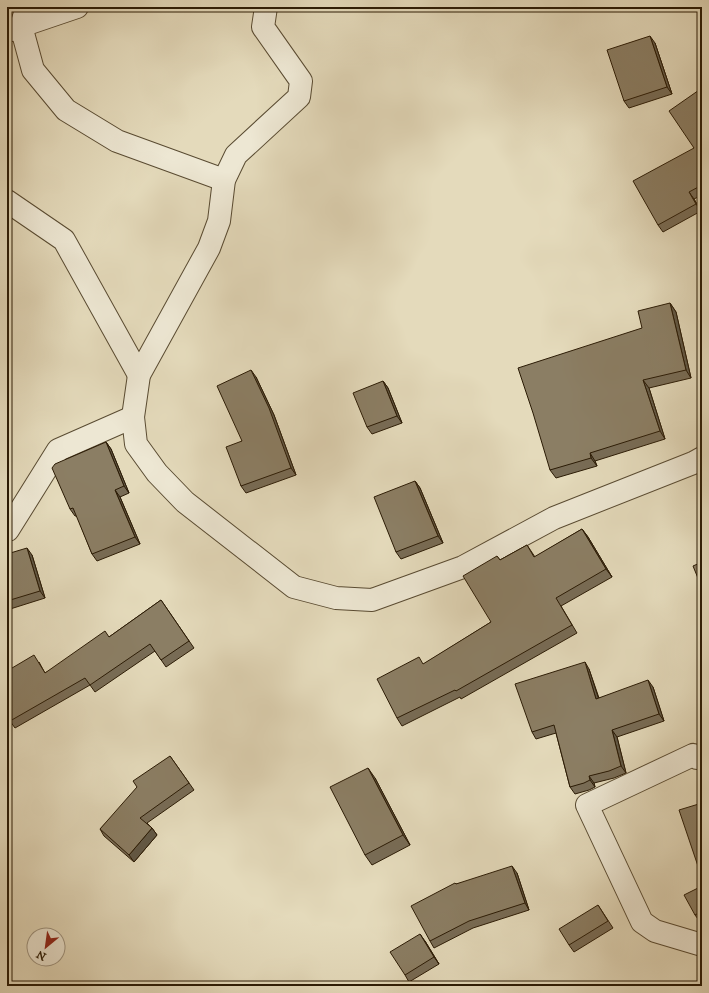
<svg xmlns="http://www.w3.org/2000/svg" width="709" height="993" font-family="'IM FELL DW Pica',serif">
<rect width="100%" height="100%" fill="#e4dabb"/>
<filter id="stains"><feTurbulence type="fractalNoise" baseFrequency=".005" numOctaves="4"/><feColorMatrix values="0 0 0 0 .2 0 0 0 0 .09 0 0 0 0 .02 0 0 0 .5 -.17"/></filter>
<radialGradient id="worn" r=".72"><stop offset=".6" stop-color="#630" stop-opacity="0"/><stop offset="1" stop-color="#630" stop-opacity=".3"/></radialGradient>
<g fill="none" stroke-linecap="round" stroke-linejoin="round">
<g stroke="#594b32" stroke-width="24">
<g id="minor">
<path d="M 27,7 L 21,26 L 33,70 L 66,110 L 117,141 L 224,180"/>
<path d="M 266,7 L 263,27 L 301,81 L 299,97 L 236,155 L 224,180 L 219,221 L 209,248 L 139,375 L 133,417 L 136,444 L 157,473 L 185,502 L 294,587 L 336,598 L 372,600 L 463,567 L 554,518 L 693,463 L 702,458"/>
<path d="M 12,30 L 21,26 L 77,7"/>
<path d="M 7,201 L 64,240 L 139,375"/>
<path d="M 7,530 L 8,530 L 58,450 L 133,417"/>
<path d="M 702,756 L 697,758 L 693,755 L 587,805 L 642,922 L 655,931 L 702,945"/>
</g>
</g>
<use href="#minor" stroke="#ede7d3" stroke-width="22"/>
</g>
<g fill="#786c56" stroke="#2b1b05">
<path d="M 655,43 L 672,94 L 629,108 L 624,101 Z"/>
<path d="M 702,88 L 702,195 L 694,199 L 701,211 L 663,232 L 658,225 L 694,148 Z"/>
<path d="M 670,303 L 676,312 L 691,378 L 649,388 L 665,439 L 595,461 L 597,466 L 556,478 L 550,470 L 642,328 Z"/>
<path d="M 256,377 L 274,415 L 296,475 L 246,493 L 241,486 L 242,441 Z"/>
<path d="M 383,381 L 388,388 L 402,423 L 372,434 L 367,427 Z"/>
<path d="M 106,442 L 111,449 L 129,493 L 120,497 L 140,544 L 97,561 L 92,554 L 77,516 L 75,516 L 70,509 Z"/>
<path d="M 415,481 L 420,488 L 443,543 L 401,559 L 396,552 Z"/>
<path d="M 582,529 L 588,537 L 612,577 L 561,606 L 577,633 L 461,699 L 460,697 L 402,726 L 397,718 L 424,664 L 491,622 L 497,556 L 500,560 L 527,545 L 535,557 Z"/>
<path d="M 7,554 L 32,555 L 45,598 L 7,610 Z"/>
<path d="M 161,600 L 194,648 L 166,667 L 155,651 L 95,692 L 90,685 L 15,728 L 10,721 L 39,662 L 45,673 L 109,637 Z"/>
<path d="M 589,669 L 599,698 L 653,687 L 664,721 L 617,737 L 626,773 L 614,778 L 594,783 L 595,787 L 589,790 L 575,794 L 570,787 L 556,733 L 536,739 L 532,732 Z"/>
<path d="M 170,756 L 194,790 L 147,823 L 152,828 L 157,835 L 134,862 L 104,836 L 100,829 Z"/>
<path d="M 375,778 L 410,845 L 372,865 L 365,855 Z"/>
<path d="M 517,873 L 529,910 L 473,928 L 434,948 L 430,941 L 456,884 Z"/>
<path d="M 702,886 L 702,923 L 701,923 L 695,915 Z"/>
<path d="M 598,905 L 613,928 L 574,952 L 569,945 Z"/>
<path d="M 425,941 L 439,964 L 409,982 L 405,975 Z"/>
</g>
<g fill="#615846" stroke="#2b1b05">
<path d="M 650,36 L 655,43 L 672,94 L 667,87 Z"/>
<path d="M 689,192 L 694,199 L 701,211 L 696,204 Z"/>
<path d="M 670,303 L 676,312 L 691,378 L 686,370 Z"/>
<path d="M 251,370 L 256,377 L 274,415 L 296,475 L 291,468 Z"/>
<path d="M 643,380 L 649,388 L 665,439 L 660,431 Z"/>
<path d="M 383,381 L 388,388 L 402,423 L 397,416 Z"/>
<path d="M 106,442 L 111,449 L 129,493 L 124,486 Z"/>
<path d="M 590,453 L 595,461 L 597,466 L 591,458 Z"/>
<path d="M 415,481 L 420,488 L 443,543 L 438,536 Z"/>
<path d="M 115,490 L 120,497 L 140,544 L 135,537 Z"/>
<path d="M 582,529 L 588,537 L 612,577 L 606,569 Z"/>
<path d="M 27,548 L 32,555 L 45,598 L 40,591 Z"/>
<path d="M 585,662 L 589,669 L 601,706 L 596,699 Z"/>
<path d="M 648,680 L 653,687 L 664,721 L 659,714 Z"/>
<path d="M 612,730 L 617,737 L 626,773 L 621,766 Z"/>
<path d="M 368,768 L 375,778 L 410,845 L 403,835 Z"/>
<path d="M 589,776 L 594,783 L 595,787 L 590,780 Z"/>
<path d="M 152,828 L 157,835 L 134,862 L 129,855 Z"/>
<path d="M 512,866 L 517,873 L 529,910 L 525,903 Z"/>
<path d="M 420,934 L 425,941 L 439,964 L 434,957 Z"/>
</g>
<g fill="#8b7e64" stroke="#2b1b05">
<path d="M 650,36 L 667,87 L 624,101 L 607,50 Z"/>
<path d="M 702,88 L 702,185 L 689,192 L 696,204 L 658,225 L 633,181 L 694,148 L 669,111 Z"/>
<path d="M 670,303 L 686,370 L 643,380 L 660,431 L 590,453 L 591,458 L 550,470 L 533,413 L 518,368 L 642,328 L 638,311 Z"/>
<path d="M 251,370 L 269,408 L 291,468 L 241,486 L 226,447 L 242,441 L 217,386 Z"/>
<path d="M 383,381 L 397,416 L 367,427 L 353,393 Z"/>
<path d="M 106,442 L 124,486 L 115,490 L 135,537 L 92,554 L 73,508 L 70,509 L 52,468 L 55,464 Z"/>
<path d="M 415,481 L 438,536 L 396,552 L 374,497 Z"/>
<path d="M 582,529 L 606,569 L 556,598 L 572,625 L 456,691 L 455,690 L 397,718 L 377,679 L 419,657 L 423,664 L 491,622 L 463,576 L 497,556 L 500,560 L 527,545 L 534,557 Z"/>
<path d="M 27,548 L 40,591 L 7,601 L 7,554 Z"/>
<path d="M 702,562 L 702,588 L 693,566 Z"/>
<path d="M 161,600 L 189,641 L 161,660 L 150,644 L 90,685 L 85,678 L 10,721 L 7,716 L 7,671 L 34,655 L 45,673 L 105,631 L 109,637 Z"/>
<path d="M 585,662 L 596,699 L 648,680 L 659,714 L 612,730 L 621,766 L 609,771 L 589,776 L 590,780 L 584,783 L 570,787 L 554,725 L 532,732 L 515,684 Z"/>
<path d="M 170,756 L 189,783 L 140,818 L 152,828 L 129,855 L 100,829 L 137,787 L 133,781 Z"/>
<path d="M 368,768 L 403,835 L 365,855 L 330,787 Z"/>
<path d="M 702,803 L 702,878 L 679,810 Z"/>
<path d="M 512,866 L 525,903 L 469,921 L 430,941 L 411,906 L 455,883 L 456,884 Z"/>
<path d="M 702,886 L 702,911 L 695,915 L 684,895 Z"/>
<path d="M 598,905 L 608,921 L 569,945 L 559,929 Z"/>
<path d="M 420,934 L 434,957 L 405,975 L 390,952 Z"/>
</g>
<rect width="709" height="993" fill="none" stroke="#e4dabb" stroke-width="24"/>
<rect x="8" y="8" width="693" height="977" fill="none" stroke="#2b1b05" stroke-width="2"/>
<rect x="12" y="12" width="685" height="969" fill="none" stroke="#2b1b05"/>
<g transform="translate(46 947) rotate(209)"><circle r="19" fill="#ede7d3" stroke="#9f9581"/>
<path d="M0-3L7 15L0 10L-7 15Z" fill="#8f2418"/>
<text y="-6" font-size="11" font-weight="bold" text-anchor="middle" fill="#2b1b05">N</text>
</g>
<rect width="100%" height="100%" filter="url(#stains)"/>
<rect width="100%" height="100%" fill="url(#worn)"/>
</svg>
